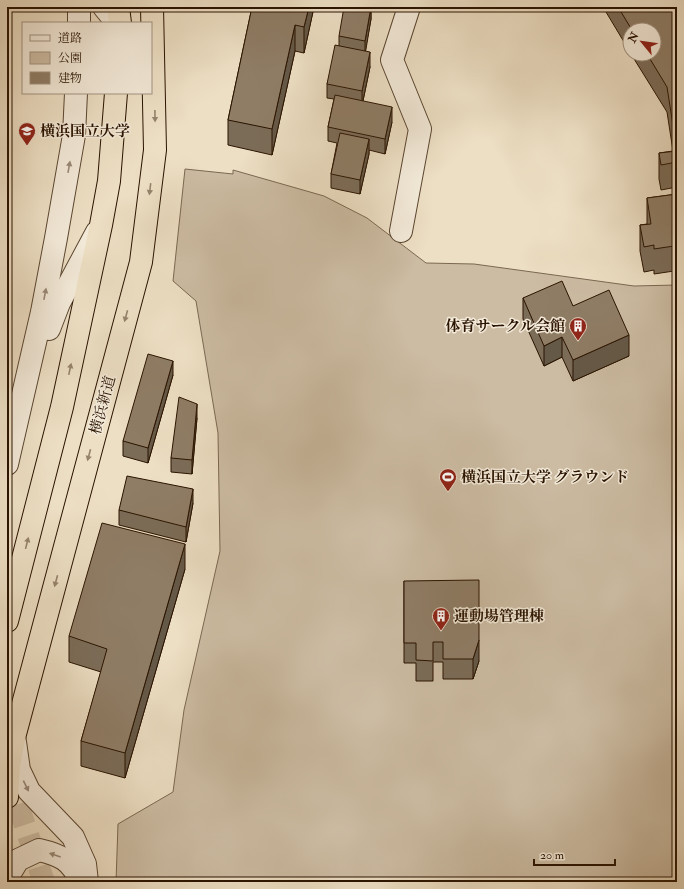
<svg xmlns="http://www.w3.org/2000/svg" width="684" height="889" font-family="'IM FELL Double Pica','Noto Serif JP',serif">
<rect width="100%" height="100%" fill="#eddfc4"/>
<filter id="stains"><feTurbulence type="fractalNoise" baseFrequency=".005" numOctaves="4"/><feColorMatrix values="0 0 0 0 .2 0 0 0 0 .09 0 0 0 0 .02 0 0 0 .5 -.17"/></filter>
<radialGradient id="worn" r=".72"><stop offset=".6" stop-color="#630" stop-opacity="0"/><stop offset="1" stop-color="#630" stop-opacity=".3"/></radialGradient>
<path fill="#ccbca3" stroke="#7b6852" d="M 185,169 L 233,174 L 233,170 L 324,196 L 367,218 L 426,263 L 474,264 L 634,286 L 677,285 L 677,882 L 116,882 L 118,824 L 173,792 L 184,710 L 220,551 L 218,433 L 196,301 L 173,281 Z"/>
<g fill="none" stroke-linecap="round" stroke-linejoin="round">
<path stroke="#d0c0a7" stroke-width="22" stroke-dasharray="22 11" stroke-linecap="butt" d="M 7,773 L 44,882"/>
<g stroke="#5b4631" stroke-width="24">
<g id="minor">
<path d="M 104,7 L 117,23"/>
<path d="M 79,23 L 79,7"/>
<path d="M 401,231 L 420,129 L 392,60 L 409,7"/>
<path d="M 49,329 L 59,303 L 97,232"/>
<path d="M 7,464 L 42,312 L 56,238 L 74,135 L 76,93"/>
<path d="M 15,742 L 19,770 L 29,791 L 73,837 L 85,864 L 87,882"/>
<path d="M 7,878 L 18,860 L 39,850 C 61,855 71,860 81,882"/>
</g>
</g>
<g stroke="#2a1300" stroke-width="24">
<g id="highway">
<path d="M 118,7 L 120,23"/>
<path d="M 7,621 L 62,407 L 101,225 L 109,181 L 116,93"/>
<path d="M 7,797 L 9,765 L 15,734 L 141,262 L 155,150 L 152,7"/>
</g>
</g>
<use href="#minor" stroke="#f3ead9" stroke-width="22"/>
<use href="#highway" stroke="#eddfc4" stroke-width="22"/>
</g>
<g fill="#7b6c58" stroke="#2a1300">
<path d="M 252,7 L 314,7 L 304,53 L 295,51 L 272,155 L 228,145 L 228,120 Z"/>
<path d="M 371,7 L 371,19 L 365,51 L 370,67 L 363,101 L 392,122 L 385,154 L 369,150 L 369,154 L 360,194 L 331,188 L 331,174 L 337,143 L 328,141 L 328,127 L 334,99 L 327,98 L 327,84 L 339,46 L 339,36 Z"/>
<path d="M 603,7 L 677,7 L 677,187 L 661,190 L 659,179 L 659,153 L 673,151 L 667,112 L 631,54 L 654,54 L 654,30 L 630,30 L 630,52 Z"/>
<path d="M 677,194 L 677,274 L 675,274 L 674,271 L 654,274 L 654,270 L 644,272 L 640,251 L 640,225 L 647,224 L 647,198 Z"/>
<path d="M 523,298 L 573,306 L 629,356 L 573,381 L 562,357 L 544,366 L 523,319 Z"/>
<path d="M 173,375 L 148,463 L 123,456 L 123,441 Z"/>
<path d="M 197,418 L 192,474 L 171,472 L 171,458 Z"/>
<path d="M 193,503 L 186,542 L 119,525 L 119,510 Z"/>
<path d="M 185,569 L 125,778 L 81,766 L 81,741 L 101,672 L 69,662 L 69,636 Z"/>
<path d="M 404,581 L 479,661 L 473,679 L 443,679 L 443,662 L 433,662 L 433,681 L 416,681 L 416,663 L 404,663 Z"/>
</g>
<g fill="#645847" stroke="#2a1300">
<path d="M 309,7 L 314,7 L 304,53 L 304,27 Z"/>
<path d="M 371,7 L 371,19 L 365,55 L 365,41 Z"/>
<path d="M 295,25 L 295,51 L 272,155 L 272,129 Z"/>
<path d="M 370,52 L 370,67 L 362,105 L 362,91 Z"/>
<path d="M 392,107 L 392,122 L 385,154 L 385,139 Z"/>
<path d="M 369,139 L 369,154 L 360,194 L 360,180 Z"/>
<path d="M 629,335 L 629,356 L 573,381 L 573,360 Z"/>
<path d="M 562,337 L 562,357 L 544,366 L 544,346 Z"/>
<path d="M 173,361 L 173,375 L 148,463 L 148,448 Z"/>
<path d="M 197,404 L 197,418 L 192,474 L 192,460 Z"/>
<path d="M 193,489 L 193,503 L 186,542 L 186,527 Z"/>
<path d="M 185,544 L 185,569 L 125,778 L 125,753 Z"/>
<path d="M 479,640 L 479,661 L 473,679 L 473,659 Z"/>
</g>
<g fill="#8f7d66" stroke="#2a1300">
<path d="M 252,7 L 309,7 L 304,27 L 295,25 L 272,129 L 228,120 Z"/>
<path d="M 344,7 L 371,7 L 365,41 L 339,36 Z"/>
<path d="M 618,7 L 677,7 L 677,162 L 661,165 L 659,153 L 677,151 L 667,87 L 647,54 L 654,54 L 654,30 L 632,30 Z"/>
<path d="M 335,45 L 370,52 L 362,91 L 327,84 Z"/>
<path d="M 335,95 L 392,107 L 385,139 L 328,127 Z"/>
<path d="M 340,133 L 369,139 L 360,180 L 331,174 Z"/>
<path d="M 677,194 L 677,248 L 675,249 L 674,246 L 654,249 L 654,245 L 644,247 L 640,225 L 651,224 L 647,198 Z"/>
<path d="M 562,281 L 573,306 L 609,290 L 629,335 L 573,360 L 562,337 L 544,346 L 523,298 Z"/>
<path d="M 148,354 L 173,361 L 148,448 L 123,441 Z"/>
<path d="M 179,397 L 197,404 L 192,460 L 171,458 Z"/>
<path d="M 127,476 L 193,489 L 186,527 L 119,510 Z"/>
<path d="M 102,523 L 185,544 L 125,753 L 81,741 L 107,649 L 69,636 Z"/>
<path d="M 479,580 L 479,640 L 473,659 L 443,659 L 443,642 L 433,642 L 433,661 L 416,660 L 416,643 L 404,643 L 404,581 Z"/>
</g>
<defs><path id="oneway-solid" d="M-6-.8H1V-3.2L6.5 0L1 3.2V.8H-6Z"/></defs>
<g fill="#95836c">
<use href="#oneway-solid" transform="translate(155 116) rotate(89)"/>
<use href="#oneway-solid" transform="translate(150 189) rotate(97)"/>
<use href="#oneway-solid" transform="translate(126 316) rotate(105)"/>
<use href="#oneway-solid" transform="translate(70 369) rotate(-78)"/>
<use href="#oneway-solid" transform="translate(89 455) rotate(105)"/>
<use href="#oneway-solid" transform="translate(27 543) rotate(-76)"/>
<use href="#oneway-solid" transform="translate(56 581) rotate(105)"/>
</g>
<g fill="#998977">
<use href="#oneway-solid" transform="translate(69 167) rotate(-80)"/>
<use href="#oneway-solid" transform="translate(45 294) rotate(-79)"/>
<use href="#oneway-solid" transform="translate(26 786) rotate(64)"/>
<use href="#oneway-solid" transform="translate(55 855) rotate(-161)"/>
</g>
<defs>
<g id="university-pin" transform="scale(0.9)"><path d="M0 17L-7.5 6A9.5 9.5 0 1 1 7.5 6Z" fill="#8f2418" stroke="#f3ead9"/><path d="M0-5L7-2L0 1L-7-2ZM-4 1L0 2.5L4 1V4Q0 6-4 4Z" fill="#fff"/></g>
<g id="building-pin" transform="scale(0.9)"><path d="M0 17L-7.5 6A9.5 9.5 0 1 1 7.5 6Z" fill="#8f2418" stroke="#f3ead9"/><path d="M-4-6H4V6H1V3H-1V6H-4ZM-2.5-4.3h1.7v1.8h-1.7ZM.8-4.3h1.7v1.8H.8ZM-2.5-1h1.7V.8h-1.7ZM.8-1h1.7V.8H.8Z" fill="#fff"/></g>
<g id="stadium-pin" transform="scale(0.9)"><path d="M0 17L-7.5 6A9.5 9.5 0 1 1 7.5 6Z" fill="#8f2418" stroke="#f3ead9"/><path d="M0-5a6.5 5 0 1 0 0 10a6.5 5 0 1 0 0-10ZM-3.5-1.8h7v3.6h-7Z" fill="#fff"/></g>
</defs>
<g fill-rule="evenodd">
<use href="#university-pin" x="27" y="131"/>
<use href="#building-pin" x="578" y="326"/>
<use href="#stadium-pin" x="448" y="477"/>
<use href="#building-pin" x="441" y="616"/>
</g>
<g text-anchor="middle" dominant-baseline="central" stroke-width="3" stroke-linejoin="round" paint-order="stroke">
<g font-size="15" font-weight="bold" fill="#2a1300" stroke="#f3ead9" text-anchor="start">
<text x="40" y="131">横浜国立大学</text>
<text x="565" y="326" text-anchor="end">体育サークル会館</text>
<text x="461" y="477">横浜国立大学 グラウンド</text>
<text x="454" y="616">運動場管理棟</text>
</g>
<g font-size="15" fill="#2a1300" stroke="#f3ead9">
<text transform="translate(103 405) rotate(-75)">横浜新道</text>
</g>
</g>
<rect width="684" height="889" fill="none" stroke="#eddfc4" stroke-width="24"/>
<rect x="8" y="8" width="668" height="873" fill="none" stroke="#2a1300" stroke-width="2"/>
<rect x="12" y="12" width="660" height="865" fill="none" stroke="#2a1300"/>
<rect x="22" y="22" width="130" height="72" fill="#f3ead9" stroke="#a39482"/>
<rect x="30" y="35" width="20" height="6" fill="#f3ead9" stroke="#a39482"/>
<text x="58" y="42" font-size="12" fill="#2a1300">道路</text>
<rect x="30" y="52" width="20" height="12" fill="#ccbca3" stroke="#a39482"/>
<text x="58" y="62" font-size="12" fill="#2a1300">公園</text>
<rect x="30" y="72" width="20" height="12" fill="#8f7d66" stroke="#a39482"/>
<text x="58" y="82" font-size="12" fill="#2a1300">建物</text>
<g transform="translate(642 42) rotate(299)"><circle r="19" fill="#f3ead9" stroke="#a39482"/>
<path d="M0-3L7 15L0 10L-7 15Z" fill="#8f2418"/>
<text y="-6" font-size="11" font-weight="bold" text-anchor="middle" fill="#2a1300">N</text>
</g>
<path d="M534 859v6h81v-6" fill="none" stroke="#2a1300" stroke-width="2"/>
<text x="540" y="859" font-size="12" fill="#2a1300" stroke="#f3ead9" stroke-width="3" paint-order="stroke">20 m</text>
<rect width="100%" height="100%" filter="url(#stains)"/>
<rect width="100%" height="100%" fill="url(#worn)"/>
</svg>
